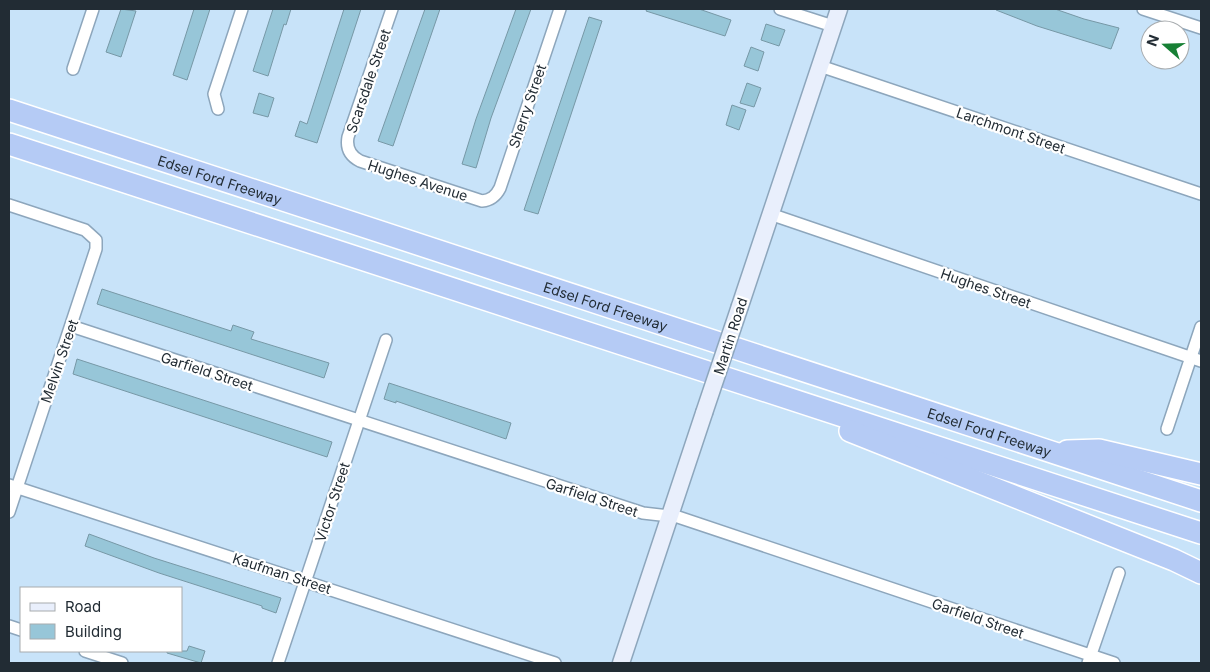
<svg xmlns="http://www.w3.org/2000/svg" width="1210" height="672" font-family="Inter,sans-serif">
<rect width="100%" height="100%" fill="#c8e3f9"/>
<g fill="#97c6d8" stroke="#7798a6">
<path d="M 121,9 L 136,11 L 121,57 L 106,52 Z"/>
<path d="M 194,9 L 210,9 L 187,80 L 173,75 Z"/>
<path d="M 273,9 L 291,9 L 286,25 L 284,24 L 268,76 L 253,71 Z"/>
<path d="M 344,9 L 361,9 L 317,143 L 295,136 L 300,121 L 307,124 Z"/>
<path d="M 425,9 L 440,9 L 393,146 L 378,141 Z"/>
<path d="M 516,9 L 531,9 L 491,118 L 476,168 L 462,164 L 476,119 Z"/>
<path d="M 647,9 L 699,9 L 731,20 L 725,36 L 646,11 Z"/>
<path d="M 996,9 L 1055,9 L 1084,19 L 1119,28 L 1111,49 L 1037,26 L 996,10 Z"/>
<path d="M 589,17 L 602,21 L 538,214 L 524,210 Z"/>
<path d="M 766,24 L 785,30 L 779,46 L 761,40 Z"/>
<path d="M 751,47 L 764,52 L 758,71 L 744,66 Z"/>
<path d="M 747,83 L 761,88 L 754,107 L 740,103 Z"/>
<path d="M 259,93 L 274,98 L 268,117 L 253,113 Z"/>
<path d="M 732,105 L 746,110 L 739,130 L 726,125 Z"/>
<path d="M 102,289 L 231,331 L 233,325 L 254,332 L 251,339 L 329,363 L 324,378 L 97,304 Z"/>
<path d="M 77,359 L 332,442 L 327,457 L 73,374 Z"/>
<path d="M 389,383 L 511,423 L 506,439 L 396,401 L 396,403 L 384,399 Z"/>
<path d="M 89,534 L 154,558 L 281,598 L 276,613 L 262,608 L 262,606 L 159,573 L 85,546 Z"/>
<path d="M 189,646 L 205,651 L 201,663 L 167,653 L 167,651 L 187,651 Z"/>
</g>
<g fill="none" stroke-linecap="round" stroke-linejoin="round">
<g stroke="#8da6bc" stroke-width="14">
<g id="street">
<path d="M 392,9 L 348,137 C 346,148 350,156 360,161 L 482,201 C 491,200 496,196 500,188 L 560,9"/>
<path d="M 780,9 L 833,26"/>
<path d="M 1143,9 L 1201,28"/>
<path d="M 820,66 L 1201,194"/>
<path d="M 73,69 L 93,9"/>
<path d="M 218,109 L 214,94 L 242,9"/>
<path d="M 9,205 L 85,230 L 96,240 L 96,249 L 9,512"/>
<path d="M 770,214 L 1201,361"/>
<path d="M 71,326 L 643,513 L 678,517 L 1114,663"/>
<path d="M 1167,429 L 1201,327"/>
<path d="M 9,485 L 555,663"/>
<path d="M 9,626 L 21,630"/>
<path d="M 85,651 L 122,663"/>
<path d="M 278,663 L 386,340"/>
<path d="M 1088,663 L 1119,573"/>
</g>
</g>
<g stroke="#8da6bc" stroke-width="19">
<g id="secondary">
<path d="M 740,306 L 839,9"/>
<path d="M 621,663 L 704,413"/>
</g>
</g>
<g stroke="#fff" stroke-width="24">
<g id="highway">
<path id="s1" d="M 9,110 L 1201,501"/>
<path d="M 9,144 L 1201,533"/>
<path d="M 850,431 L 1174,560 L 1201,573"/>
<path d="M 1067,451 L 1099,450 L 1201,474"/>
</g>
</g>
<use href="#street" stroke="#fff" stroke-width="11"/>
<use href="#secondary" stroke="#e9effc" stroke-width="16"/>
<use href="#highway" stroke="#b5cbf5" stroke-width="21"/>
<g stroke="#8da6bc" stroke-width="19" stroke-linecap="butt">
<path id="secondary-bridge" d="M 704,413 L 740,306"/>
</g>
<use href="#secondary-bridge" stroke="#e9effc" stroke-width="16"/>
</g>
<g text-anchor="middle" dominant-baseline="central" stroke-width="4.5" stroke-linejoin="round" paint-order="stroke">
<g font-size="14" fill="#222c34" stroke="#fff">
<text transform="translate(368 81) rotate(-71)">Scarsdale Street</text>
<text transform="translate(527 106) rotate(-71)">Sherry Street</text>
<text transform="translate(1011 130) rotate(19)">Larchmont Street</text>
<text stroke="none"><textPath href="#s1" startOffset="222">Edsel Ford Freeway</textPath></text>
<text transform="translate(418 180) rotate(18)">Hughes Avenue</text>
<text transform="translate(986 288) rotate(19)">Hughes Street</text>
<text stroke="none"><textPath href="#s1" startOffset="628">Edsel Ford Freeway</textPath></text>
<text transform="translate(730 336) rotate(-72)">Martin Road</text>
<text transform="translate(59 361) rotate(-71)">Melvin Street</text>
<text transform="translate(207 371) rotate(18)">Garfield Street</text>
<text stroke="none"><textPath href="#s1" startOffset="1032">Edsel Ford Freeway</textPath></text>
<text transform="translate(592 497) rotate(18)">Garfield Street</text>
<text transform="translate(332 502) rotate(-72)">Victor Street</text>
<text transform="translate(282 573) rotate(18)">Kaufman Street</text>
<text transform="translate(978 618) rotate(19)">Garfield Street</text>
</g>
</g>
<rect width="1210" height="672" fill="none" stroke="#222c34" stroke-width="20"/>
<rect x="20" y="587" width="162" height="65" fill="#ffffff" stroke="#a7abae"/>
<rect x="30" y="603" width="25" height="8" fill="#e9effc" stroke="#a7abae"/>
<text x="65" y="612" font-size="15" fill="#222c34">Road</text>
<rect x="30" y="624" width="25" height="15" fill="#97c6d8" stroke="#a7abae"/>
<text x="65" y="637" font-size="15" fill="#222c34">Building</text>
<g transform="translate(1165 45) rotate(290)"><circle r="24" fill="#ffffff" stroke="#a7abae"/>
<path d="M0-4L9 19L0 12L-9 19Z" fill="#178035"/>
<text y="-8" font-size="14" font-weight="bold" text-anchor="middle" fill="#222c34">N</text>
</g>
</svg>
